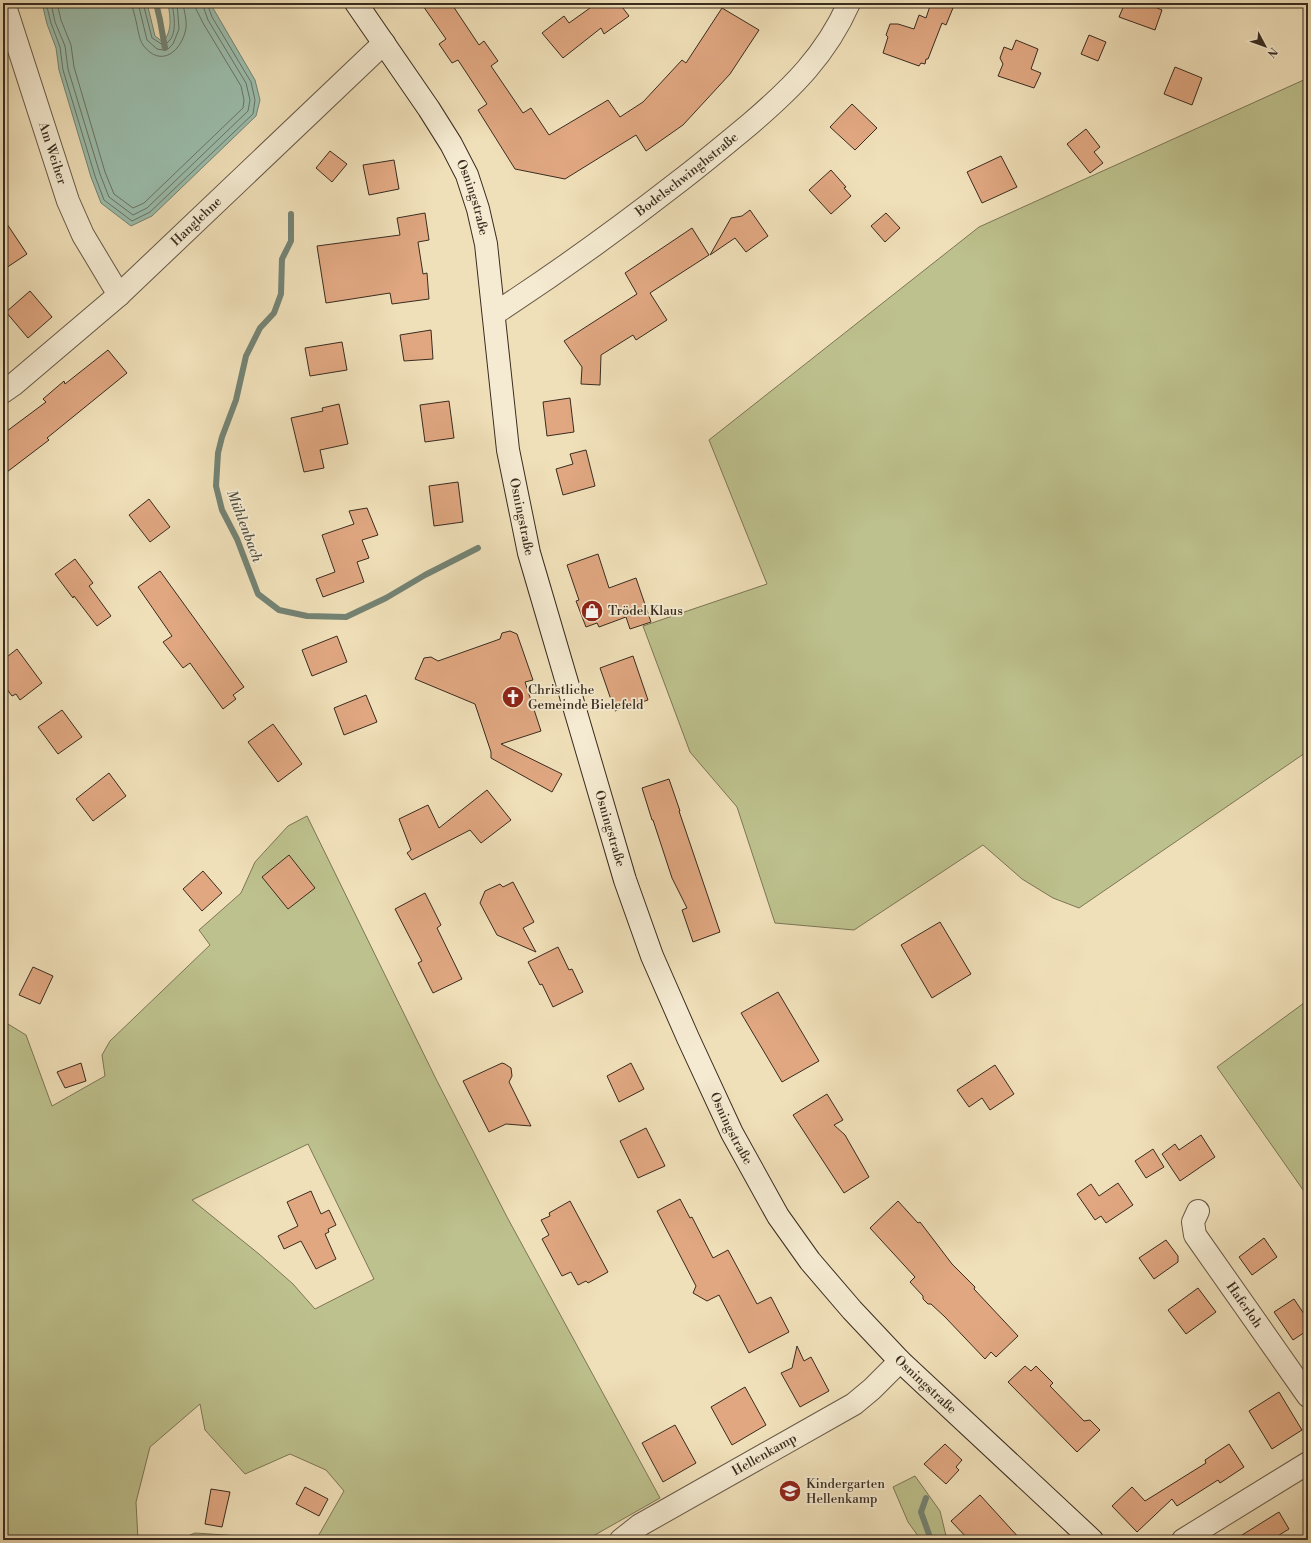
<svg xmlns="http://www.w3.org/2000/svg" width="1311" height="1543" font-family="'Libre Bodoni',serif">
<rect width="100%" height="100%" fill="#f0e0b9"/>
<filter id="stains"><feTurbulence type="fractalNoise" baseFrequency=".005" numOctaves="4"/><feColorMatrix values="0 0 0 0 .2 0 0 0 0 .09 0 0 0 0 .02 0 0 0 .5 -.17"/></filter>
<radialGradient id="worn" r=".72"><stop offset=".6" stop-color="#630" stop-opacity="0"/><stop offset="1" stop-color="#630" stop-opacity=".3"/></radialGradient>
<g fill="#bdc18d" stroke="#7c7656" fill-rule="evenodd">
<path d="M 1308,78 L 1308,751 L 1079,908 L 1053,898 L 1022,879 L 983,845 L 854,930 L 775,923 L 737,807 L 690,752 L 643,626 L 767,584 L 709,440 L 979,227 Z"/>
<path d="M 307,816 L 436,1079 L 507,1217 L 660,1498 L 586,1540 L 316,1540 L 344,1491 L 326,1470 L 290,1454 L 245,1474 L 205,1430 L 200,1404 L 150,1447 L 136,1502 L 138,1540 L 3,1540 L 3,1021 L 26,1035 L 52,1106 L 105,1076 L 102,1055 L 110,1041 L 210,945 L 199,930 L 241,893 L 255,862 L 288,826 ZM 308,1144 L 374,1279 L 315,1309 L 293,1284 L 259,1254 L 192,1200 Z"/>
<path d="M 1308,1000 L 1308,1197 L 1217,1067 Z"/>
<path d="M 915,1476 L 940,1511 L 947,1540 L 919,1540 L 918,1536 L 908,1522 L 893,1487 Z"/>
<path d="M 195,1533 L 300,1540 L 178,1540 Z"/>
</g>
<path fill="#9bbdac" stroke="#748374" d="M 42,3 L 147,3 L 155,36 L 163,42 C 173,30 170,17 168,3 L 210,3 L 255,80 L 260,100 L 256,116 L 152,216 L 131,226 L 101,203 L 91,177 L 59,70 L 56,48 L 47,24 Z"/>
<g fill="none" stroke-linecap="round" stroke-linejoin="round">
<g stroke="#6a7466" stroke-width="1">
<path d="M 46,3 L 51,23 L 60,47 L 63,70 L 95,176 L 104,200 L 132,221 L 150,212 L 253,114 L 255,100 L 251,82 L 212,17 L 207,3"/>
<path d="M 51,3 L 55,22 L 65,46 L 68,69 L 100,174 L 109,197 L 133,215 L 147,208 L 248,111 L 250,100 L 246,83 L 208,20 L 202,3"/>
<path d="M 57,3 L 61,20 L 71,45 L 74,67 L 105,172 L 114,194 L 133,208 L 144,203 L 243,108 L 244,100 L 241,86 L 203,23 L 196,9 L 196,3"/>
<path d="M 132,3 C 132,9 135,15 136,21 C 138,29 139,39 143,45 C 161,69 182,51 186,28 C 187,20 184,11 183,3"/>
<path d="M 138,3 L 147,40 L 157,49 L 163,50 L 168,49 L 173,44 L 179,29 L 177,3"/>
<path d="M 143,3 L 152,38 L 163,45 C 179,39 174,16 172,3"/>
</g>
<g stroke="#748374" stroke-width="6">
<path d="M 156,3 L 160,20 L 165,48"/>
<path d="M 291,214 L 291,241 L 282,259 L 281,294 L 274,313 L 260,328 L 246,356 L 236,400 L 222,437 L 218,453 L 216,486 L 222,510 L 237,539 L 258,594 L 279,610 L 307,616 L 346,617 L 386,598 L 425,575 L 478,548"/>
<path d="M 926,1498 L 921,1512 L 931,1540"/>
</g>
</g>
<g fill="#e0a781" stroke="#3a2c1f">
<path d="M 421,3 L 451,3 L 479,45 L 484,41 L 498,61 L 491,66 L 523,113 L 531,108 L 549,135 L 608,100 L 620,117 L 643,102 L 682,60 L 686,63 L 722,8 L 759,30 L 730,74 L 683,125 L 646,151 L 636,135 L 565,179 L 515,169 L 478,110 L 487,104 L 458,60 L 452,63 L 439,44 L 446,39 Z"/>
<path d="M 597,3 L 619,3 L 629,16 L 604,34 L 601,28 L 563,58 L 542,33 L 564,16 L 569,23 Z"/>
<path d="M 931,3 L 955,3 L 946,25 L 942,23 L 928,59 L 926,59 L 925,64 L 921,63 L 919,66 L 883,53 L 888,37 L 886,35 L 890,24 L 898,24 L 914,29 L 919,15 L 926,18 Z"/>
<path d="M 1125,3 L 1159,3 L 1157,8 L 1162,10 L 1155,30 L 1119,17 Z"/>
<path d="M 1089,35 L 1106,42 L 1098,61 L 1081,54 Z"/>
<path d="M 1016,40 L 1038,49 L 1031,69 L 1041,73 L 1034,88 L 998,76 L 1003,64 L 1000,58 L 1004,47 L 1012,50 Z"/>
<path d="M 1175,67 L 1202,78 L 1192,105 L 1164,94 Z"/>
<path d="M 852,104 L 877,128 L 855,150 L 830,127 Z"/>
<path d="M 1086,129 L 1100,147 L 1094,152 L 1103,163 L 1090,173 L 1067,144 Z"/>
<path d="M 330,151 L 347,164 L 332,182 L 316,168 Z"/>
<path d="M 1001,156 L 1017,187 L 982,203 L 967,172 Z"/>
<path d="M 394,160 L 399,189 L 369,195 L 363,165 Z"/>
<path d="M 831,170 L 846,187 L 844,188 L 851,196 L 831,214 L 809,190 Z"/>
<path d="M 750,210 L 768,236 L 746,252 L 735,238 L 710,255 L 731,218 L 742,216 Z"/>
<path d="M 425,213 L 429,240 L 418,242 L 423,274 L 427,273 L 429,299 L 392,304 L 390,293 L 326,303 L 317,246 L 400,235 L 397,218 Z"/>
<path d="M 886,213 L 900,228 L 885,242 L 871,226 Z"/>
<path d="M 3,218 L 27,254 L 3,270 Z"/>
<path d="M 692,228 L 709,255 L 650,293 L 667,320 L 636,340 L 633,335 L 601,355 L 600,385 L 581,384 L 582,367 L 564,341 L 637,294 L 625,273 Z"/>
<path d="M 30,291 L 52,317 L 28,338 L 6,312 Z"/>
<path d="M 431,330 L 433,359 L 404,361 L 400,335 Z"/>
<path d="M 342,342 L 347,370 L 310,376 L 305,348 Z"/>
<path d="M 108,350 L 127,373 L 47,438 L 49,440 L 3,475 L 3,434 L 46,402 L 43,399 L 64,381 L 65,384 Z"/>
<path d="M 570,398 L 574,432 L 547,436 L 543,402 Z"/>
<path d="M 449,401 L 454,438 L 425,442 L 420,405 Z"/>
<path d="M 339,404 L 348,444 L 320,450 L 324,468 L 304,472 L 291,418 L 323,411 L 322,408 Z"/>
<path d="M 586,450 L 595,486 L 563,495 L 556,469 L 573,464 L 570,454 Z"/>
<path d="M 458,482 L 463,522 L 434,526 L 429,486 Z"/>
<path d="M 149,499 L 170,527 L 150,542 L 129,515 Z"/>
<path d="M 367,508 L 378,535 L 362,540 L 369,558 L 357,562 L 364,582 L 323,597 L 316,579 L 335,572 L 322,535 L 354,524 L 349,511 Z"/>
<path d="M 598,554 L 609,588 L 636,578 L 651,622 L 630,629 L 626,617 L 599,627 L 597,623 L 586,627 L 576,601 L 579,600 L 567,565 Z"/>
<path d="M 75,559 L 93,583 L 89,586 L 111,616 L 97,626 L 74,596 L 73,598 L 55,574 Z"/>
<path d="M 160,571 L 244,687 L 233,695 L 236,699 L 223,709 L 190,663 L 183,668 L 163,642 L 172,636 L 138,587 Z"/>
<path d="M 510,631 L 517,634 L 533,680 L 525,682 L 541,731 L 501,744 L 562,774 L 552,792 L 491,758 L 491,752 L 475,704 L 415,679 L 424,658 L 431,657 L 438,661 L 500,639 L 502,633 Z"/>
<path d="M 337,636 L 347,662 L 312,676 L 302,650 Z"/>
<path d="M 17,649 L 42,683 L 20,700 L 16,694 L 12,696 L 3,684 L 3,660 Z"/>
<path d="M 633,656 L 648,700 L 615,711 L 600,668 Z"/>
<path d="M 366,695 L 377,722 L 344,735 L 334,708 Z"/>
<path d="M 62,710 L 82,737 L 58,754 L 38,727 Z"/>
<path d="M 273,724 L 302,764 L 278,782 L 248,742 Z"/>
<path d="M 109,773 L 126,796 L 93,821 L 76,799 Z"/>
<path d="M 669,779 L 680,811 L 679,811 L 720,932 L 693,942 L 682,910 L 687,908 L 672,878 L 653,820 L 652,820 L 642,788 Z"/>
<path d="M 487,790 L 511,820 L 481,843 L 470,830 L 412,860 L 407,853 L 411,850 L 399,819 L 428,805 L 439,828 Z"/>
<path d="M 289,855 L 315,888 L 288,909 L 262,877 Z"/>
<path d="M 203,871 L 222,893 L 202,911 L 183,889 Z"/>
<path d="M 513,882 L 534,922 L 523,928 L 536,952 L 497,935 L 480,903 L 485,891 L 500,884 L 503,887 Z"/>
<path d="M 425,893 L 441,925 L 437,928 L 462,979 L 433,993 L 418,963 L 422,961 L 395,909 Z"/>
<path d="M 940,922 L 971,974 L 932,998 L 901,945 Z"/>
<path d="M 558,947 L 569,970 L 572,969 L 583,992 L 553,1007 L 542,984 L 540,985 L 528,962 Z"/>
<path d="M 33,967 L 53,976 L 40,1004 L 19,995 Z"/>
<path d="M 778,992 L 819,1061 L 782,1082 L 741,1013 Z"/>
<path d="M 81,1063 L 86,1081 L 65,1088 L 57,1072 Z"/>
<path d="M 502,1063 L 505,1064 L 511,1068 L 512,1076 L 509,1082 L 531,1126 L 506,1124 L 489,1132 L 463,1081 Z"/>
<path d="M 631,1063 L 644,1089 L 619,1102 L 607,1076 Z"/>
<path d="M 995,1065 L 1014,1094 L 990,1110 L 982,1098 L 969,1107 L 957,1090 Z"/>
<path d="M 827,1094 L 843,1120 L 834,1125 L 845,1135 L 869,1177 L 844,1193 L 793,1115 Z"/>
<path d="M 646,1128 L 665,1166 L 638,1178 L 620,1141 Z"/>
<path d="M 1201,1135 L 1215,1157 L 1180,1181 L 1162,1154 L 1175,1144 L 1179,1150 Z"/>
<path d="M 1153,1149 L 1164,1167 L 1146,1178 L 1135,1161 Z"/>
<path d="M 1118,1183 L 1133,1205 L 1106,1223 L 1101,1216 L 1095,1220 L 1077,1194 L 1091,1184 L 1099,1196 Z"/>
<path d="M 311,1191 L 321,1214 L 329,1210 L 336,1225 L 328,1229 L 329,1232 L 325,1234 L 336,1259 L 316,1269 L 301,1241 L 284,1249 L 278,1236 L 298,1226 L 287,1202 Z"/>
<path d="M 680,1199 L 690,1218 L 692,1217 L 713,1258 L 728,1250 L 757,1304 L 771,1297 L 789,1332 L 749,1353 L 719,1295 L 707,1301 L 693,1293 L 696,1286 L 657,1211 Z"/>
<path d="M 570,1201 L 608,1272 L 588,1283 L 586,1281 L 578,1285 L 571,1272 L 562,1276 L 542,1239 L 549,1235 L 541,1220 L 550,1216 L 549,1213 Z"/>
<path d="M 898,1201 L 918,1223 L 920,1222 L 952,1264 L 975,1287 L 974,1289 L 1018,1336 L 996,1357 L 991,1352 L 985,1359 L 945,1317 L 931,1304 L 928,1304 L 923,1299 L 923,1296 L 910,1282 L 915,1277 L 870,1228 Z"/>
<path d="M 1264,1238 L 1277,1257 L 1252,1275 L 1239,1257 Z"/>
<path d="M 1166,1240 L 1178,1256 L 1178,1262 L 1154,1279 L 1139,1258 Z"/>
<path d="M 1198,1288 L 1216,1312 L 1186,1334 L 1168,1310 Z"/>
<path d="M 1294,1299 L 1308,1320 L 1308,1330 L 1293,1340 L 1274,1312 Z"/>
<path d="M 797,1346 L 804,1361 L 811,1357 L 829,1391 L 800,1407 L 781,1373 L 792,1368 Z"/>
<path d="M 1025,1366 L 1031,1371 L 1036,1366 L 1053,1383 L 1050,1386 L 1084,1421 L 1090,1420 L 1100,1430 L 1077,1452 L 1008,1382 Z"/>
<path d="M 745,1387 L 766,1425 L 732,1445 L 711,1407 Z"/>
<path d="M 1279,1392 L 1302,1430 L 1272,1449 L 1249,1411 Z"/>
<path d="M 675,1425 L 696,1463 L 663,1482 L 642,1443 Z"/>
<path d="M 945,1444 L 962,1460 L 956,1467 L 959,1470 L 946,1484 L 924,1464 Z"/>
<path d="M 1229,1444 L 1244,1467 L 1220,1483 L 1218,1480 L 1177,1506 L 1172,1499 L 1137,1532 L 1112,1506 L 1132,1487 L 1145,1501 L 1206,1463 L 1205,1460 Z"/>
<path d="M 305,1487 L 328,1499 L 319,1516 L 296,1504 Z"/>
<path d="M 211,1489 L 230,1492 L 222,1527 L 205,1524 Z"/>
<path d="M 980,1495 L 1021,1540 L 969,1540 L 951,1521 Z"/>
<path d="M 1279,1512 L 1289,1529 L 1271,1540 L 1234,1540 Z"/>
</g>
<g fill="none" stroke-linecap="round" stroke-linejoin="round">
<g stroke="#685946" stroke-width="24">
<g id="minor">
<path id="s1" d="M 4,3 L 68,201 L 83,235 L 119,295"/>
<path id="s2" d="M 3,392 L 13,385 L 119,295 L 384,43"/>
<path id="s3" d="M 1198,1211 L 1193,1222 L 1195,1235 L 1308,1396"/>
<path id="s4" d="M 621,1540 L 640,1525 L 854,1404 L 872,1389 L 900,1361"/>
<path d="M 1183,1540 L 1308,1463"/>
</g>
</g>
<g stroke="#685946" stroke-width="24">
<g id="tertiary">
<path id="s5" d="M 494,314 C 557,273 618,229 677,183 C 702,164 726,144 750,124 C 792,88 826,55 849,3"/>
</g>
</g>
<g stroke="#3a2c1f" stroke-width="24">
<g id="secondary">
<path id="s6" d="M 356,3 L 429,109 L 451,144 L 467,175 L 478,209 L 486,244 L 508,450 L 529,553 L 625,880 L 652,956 L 688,1038 L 732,1133 L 778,1216 L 810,1261 L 852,1310 L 900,1361 L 1092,1540"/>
</g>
</g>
<use href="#minor" stroke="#f5ebd2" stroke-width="22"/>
<use href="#tertiary" stroke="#f5ebd2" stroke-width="22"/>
<use href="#secondary" stroke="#f5ebd2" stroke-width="22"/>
</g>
<defs>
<g id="shop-disc" transform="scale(1.15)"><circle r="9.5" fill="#8f2418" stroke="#f5ebd2"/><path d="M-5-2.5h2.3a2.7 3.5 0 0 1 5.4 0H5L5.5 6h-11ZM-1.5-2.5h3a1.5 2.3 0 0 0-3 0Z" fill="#fff"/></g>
<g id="church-disc" transform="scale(1.15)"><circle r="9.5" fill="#8f2418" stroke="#f5ebd2"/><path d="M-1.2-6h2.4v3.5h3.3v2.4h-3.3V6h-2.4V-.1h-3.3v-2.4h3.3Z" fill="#fff"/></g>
<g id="school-disc" transform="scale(1.15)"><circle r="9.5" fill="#8f2418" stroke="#f5ebd2"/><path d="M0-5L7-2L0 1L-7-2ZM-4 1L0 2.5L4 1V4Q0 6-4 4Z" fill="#fff"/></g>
</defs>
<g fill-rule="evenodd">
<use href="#shop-disc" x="592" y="611"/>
<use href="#church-disc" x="513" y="697"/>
<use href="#school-disc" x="790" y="1491"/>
</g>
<g text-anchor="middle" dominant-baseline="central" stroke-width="3.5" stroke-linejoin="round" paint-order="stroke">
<g font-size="13" fill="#3a2c1f" stroke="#f5ebd2">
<text stroke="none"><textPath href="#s1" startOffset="158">Am Weiher</textPath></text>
<text stroke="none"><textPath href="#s5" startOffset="238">Bodelschwinghstraße</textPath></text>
<text stroke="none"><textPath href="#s6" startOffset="228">Osningstraße</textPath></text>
<text stroke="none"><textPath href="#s2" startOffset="258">Hanglehne</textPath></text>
<text stroke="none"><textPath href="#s6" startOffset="552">Osningstraße</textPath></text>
<text stroke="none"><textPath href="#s6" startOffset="876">Osningstraße</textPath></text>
<text stroke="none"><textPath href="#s6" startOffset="1200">Osningstraße</textPath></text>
<text stroke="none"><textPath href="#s3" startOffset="111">Haferloh</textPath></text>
<text stroke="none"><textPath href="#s6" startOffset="1524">Osningstraße</textPath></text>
<text stroke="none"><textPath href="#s4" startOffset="167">Hellenkamp</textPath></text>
</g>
<g font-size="13" fill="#3a2c1f" stroke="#f5ebd2" text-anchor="start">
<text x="608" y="611">Trödel Klaus</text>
<text x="528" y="690">Christliche<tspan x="528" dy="15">Gemeinde Bielefeld</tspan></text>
<text x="806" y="1484">Kindergarten<tspan x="806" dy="15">Hellenkamp</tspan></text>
</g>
<g font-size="14" font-style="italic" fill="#525042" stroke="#f5ebd2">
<text transform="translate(244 526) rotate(69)">Mühlenbach</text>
</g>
</g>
<rect width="1311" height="1543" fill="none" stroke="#f0e0b9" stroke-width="16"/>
<rect x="4" y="4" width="1303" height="1535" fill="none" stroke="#3a2c1f" stroke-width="2"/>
<rect x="8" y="8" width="1295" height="1527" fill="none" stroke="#3a2c1f"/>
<g transform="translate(1265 46) rotate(131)" stroke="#f5ebd2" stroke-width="3" paint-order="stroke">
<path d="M0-3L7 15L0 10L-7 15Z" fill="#3a2c1f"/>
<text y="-6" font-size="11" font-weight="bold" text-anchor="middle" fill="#3a2c1f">N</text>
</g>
<rect width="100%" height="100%" filter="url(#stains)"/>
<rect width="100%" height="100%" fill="url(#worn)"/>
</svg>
